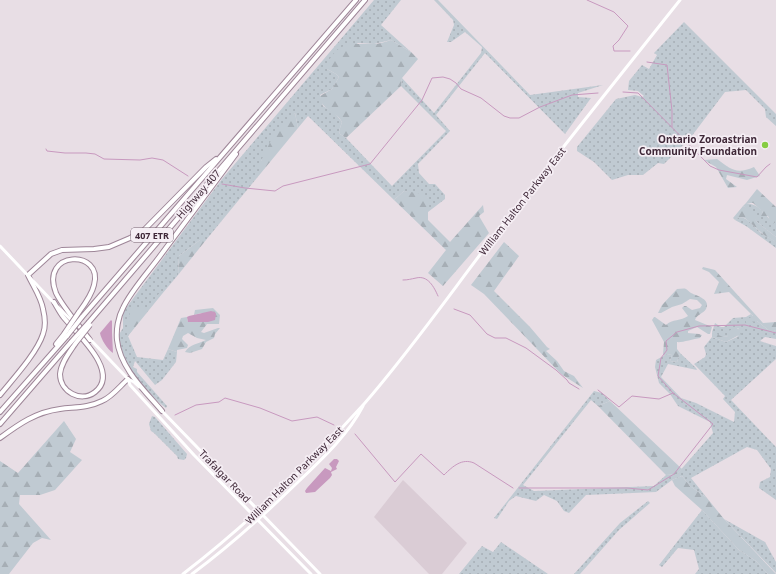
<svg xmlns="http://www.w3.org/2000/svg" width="776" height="574" font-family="'Noto Sans',sans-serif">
<defs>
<pattern id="grass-dots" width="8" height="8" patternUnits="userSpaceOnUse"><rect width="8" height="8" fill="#c0cad2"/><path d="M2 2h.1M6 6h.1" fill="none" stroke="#a6aeb5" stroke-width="1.8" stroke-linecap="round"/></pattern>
<pattern id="forest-firs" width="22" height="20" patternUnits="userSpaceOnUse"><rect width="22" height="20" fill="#c0cad2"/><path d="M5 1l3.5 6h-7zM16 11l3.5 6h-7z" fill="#a6aeb5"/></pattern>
</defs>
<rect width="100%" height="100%" fill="#e8dee5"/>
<path fill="#daccd5" d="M 403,480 L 467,543 L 442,574 L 429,574 L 374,517 Z"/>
<g fill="url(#grass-dots)">
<path d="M 374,0 L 401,0 L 381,25 L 411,52 L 391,40 L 374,44 L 358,43 L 327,69 L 336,74 L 339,77 L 332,89 L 320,95 L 323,106 L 335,113 L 342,122 L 339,131 L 340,134 L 346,138 L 392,186 L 446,131 L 401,86 L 402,78 L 434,113 L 481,53 L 482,47 L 465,32 L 451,42 L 447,42 L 454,25 L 453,20 L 434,0 L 438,0 L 530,95 L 603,85 L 578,93 L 578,97 L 591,98 L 565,134 L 485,53 L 436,115 L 450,131 L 418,164 L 419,173 L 429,184 L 435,184 L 445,195 L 445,199 L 428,212 L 428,198 L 404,191 L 394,200 L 308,116 L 298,128 L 295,113 L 261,161 L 261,173 L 206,240 L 200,240 L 179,256 L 178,275 L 162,294 L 159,294 L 128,336 L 137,357 L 163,360 L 168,349 L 177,352 L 176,362 L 162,380 L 155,385 L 135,361 L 133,367 L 137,369 L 137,372 L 167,406 L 166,408 C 153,399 130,372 124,358 C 122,351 120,343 118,336 L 123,328 L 123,312 L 222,179 Z"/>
<path d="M 684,22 L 776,114 L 776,126 L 766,117 L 765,109 L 746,90 L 725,92 L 691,137 L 664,164 L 658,163 L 643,175 L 628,175 L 612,180 L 594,162 L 577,151 L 577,147 L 616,99 L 635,95 L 642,97 L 644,96 L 638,91 L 628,90 L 629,81 L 642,65 L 649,69 L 657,55 L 654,53 Z"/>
<path d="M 746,203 C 754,204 759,207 763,212 L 760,216 L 767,216 L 773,223 L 776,221 L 776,237 L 757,222 L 745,207 L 743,206 Z"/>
<path d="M 739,217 C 749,217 756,230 764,235 C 768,237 772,239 776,242 L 776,248 L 746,226 L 735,220 Z"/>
<path d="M 751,314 L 757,321 L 771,332 L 776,330 L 776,339 L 765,337 L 760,341 L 776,346 L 776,359 L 731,400 L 776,447 L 776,500 L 759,488 L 760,482 L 770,477 L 771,469 L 757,450 L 747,447 L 691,478 L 707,498 L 690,486 L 682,476 L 672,480 L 656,492 L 586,495 L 569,513 L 564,511 L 557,501 L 544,495 L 536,501 L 516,496 L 509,501 L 497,519 L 494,518 L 594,391 L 602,393 L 610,401 L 598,406 L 591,400 L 523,485 L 534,491 L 654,486 L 666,475 L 677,474 L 713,433 L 710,422 L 678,406 L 670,394 L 659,383 L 655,367 L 656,360 L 667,354 L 672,355 L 670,361 L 677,362 L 680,353 L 696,368 L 697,370 L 668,364 L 661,377 L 681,398 L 696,403 L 734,422 L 735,412 L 723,399 L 725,396 L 694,364 L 705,357 L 706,354 L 704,347 L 712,337 L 726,342 L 737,337 L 741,332 L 738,328 C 733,332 728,338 721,337 C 718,336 715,334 712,332 L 715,323 L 721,327 L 724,327 L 733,318 L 746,317 Z"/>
<path d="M 152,416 L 155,417 L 187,454 L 186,458 L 184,460 L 178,459 L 177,456 L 154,433 L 151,431 L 149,424 Z"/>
<path d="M 648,501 L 650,503 L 619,530 L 580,574 L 574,574 L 620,523 Z"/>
<path d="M 702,510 L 739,550 L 756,561 L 768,574 L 695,574 L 699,569 L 694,550 L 678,548 L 662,567 L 659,565 Z"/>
<path d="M 724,519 L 765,542 L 776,562 L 776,573 Z"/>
<path d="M 501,542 L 548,574 L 459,574 L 482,546 L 493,552 Z"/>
</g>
<g fill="url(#forest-firs)">
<path d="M 391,40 L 411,52 L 418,59 L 402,78 L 401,86 L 346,138 L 340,134 L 339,131 L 342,122 C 336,110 320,110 320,96 L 332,89 L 339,77 L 336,74 L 327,69 L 326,66 C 338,41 349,44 373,44 C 379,44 385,42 391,40 Z"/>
<path d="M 295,113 L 298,128 L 261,173 L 261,161 L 275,132 Z"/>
<path d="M 717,159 C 731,169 736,175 754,167 L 760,176 L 747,180 L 727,175 L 726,179 L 737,187 L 728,188 L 716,167 L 704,160 Z"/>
<path d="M 757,189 L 776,207 L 776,221 L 773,224 L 771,223 L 768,216 L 759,216 L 763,212 L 753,203 L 746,203 Z"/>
<path d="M 404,191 L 424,194 L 428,198 L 428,220 L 450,242 L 483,205 L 484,212 L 479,216 L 489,233 L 443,286 L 428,273 L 446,250 L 394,200 Z"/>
<path d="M 743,206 L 750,209 L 755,214 L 755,219 L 757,222 L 776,237 L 776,242 L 764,235 L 745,218 L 740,217 L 735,220 L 733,218 Z"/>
<path d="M 200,240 L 206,240 L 178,275 L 179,256 Z"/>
<path d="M 504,242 L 519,256 L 494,291 L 530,327 L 547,347 L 550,349 L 546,351 L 557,361 L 564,371 L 574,376 L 583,388 L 561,374 L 484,294 L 471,285 Z"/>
<path d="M 703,267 L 715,270 L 763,323 L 776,322 L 776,330 L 771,332 L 757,321 L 746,323 L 746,320 L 753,316 L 729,292 L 714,294 L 719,282 L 709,272 L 702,269 Z"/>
<path d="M 677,289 C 680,289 684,288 686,289 C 688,290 689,292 691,293 C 697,296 711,299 706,309 C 703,314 697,314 695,320 L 712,327 L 710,334 L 708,334 L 697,327 L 688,331 L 688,333 L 699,334 L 702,335 L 700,338 C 693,339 681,343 677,342 L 677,349 L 680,353 L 677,362 L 670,361 L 672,355 L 667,354 L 664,356 L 663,354 L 664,342 L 652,320 L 654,317 L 655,317 L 666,325 C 672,319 681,321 688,316 L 682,308 L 684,306 L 686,306 L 692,310 L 700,308 L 702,305 L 697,300 L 690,299 L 682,304 L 672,307 L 661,313 L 658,313 L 662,305 Z"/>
<path d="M 159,294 L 162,294 L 128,336 L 130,309 L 148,307 Z"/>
<path d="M 213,308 L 220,315 L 219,324 L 207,324 L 201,332 L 204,333 L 218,328 L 220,328 L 215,334 L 214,338 L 206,342 L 202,349 L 190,353 L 185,352 C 190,344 198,344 206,340 L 197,338 L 188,333 L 183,336 L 182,339 L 188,345 L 187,348 L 177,350 L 177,352 L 168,349 L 181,318 L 187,317 L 188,322 L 197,322 L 216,315 L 201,313 L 194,315 L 195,310 Z"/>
<path d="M 736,328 L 741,330 L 741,334 L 726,342 L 712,337 L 712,332 L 723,337 L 728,336 L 728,331 Z"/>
<path d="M 610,401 L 682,469 L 677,474 L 666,475 L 598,406 Z"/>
<path d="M 64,421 L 76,439 L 70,452 L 82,460 L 55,490 L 40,495 L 20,495 L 19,504 L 51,540 L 42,538 L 33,543 L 9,574 L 0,574 L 0,461 L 18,473 Z"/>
<path d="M 682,476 L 690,486 L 707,498 L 724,519 L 776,574 L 768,574 L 756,561 L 739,550 L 702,510 L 675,486 L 672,480 Z"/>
</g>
<g fill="#c899bf">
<path d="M 211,311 L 215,312 L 216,314 L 215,320 L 208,322 L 188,322 L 187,317 L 189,316 Z"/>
<path d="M 111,320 L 112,321 L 112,333 L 113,353 C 107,349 101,339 100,333 Z"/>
<path d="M 334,459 L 337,459 L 339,461 L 336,467 L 337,469 L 331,472 L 332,475 L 330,478 L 315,492 L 306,493 L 305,491 L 307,488 L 325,468 L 331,471 L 332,468 L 329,464 Z"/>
</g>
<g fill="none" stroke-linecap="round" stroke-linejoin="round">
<g stroke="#c899bf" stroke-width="1">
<path d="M 587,0 L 614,12 L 628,26 L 619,40 L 613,46 L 614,51 L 630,51"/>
<path d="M 647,62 L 667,65 L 672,111 L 672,127"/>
<path d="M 623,92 L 638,93 L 710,166 L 719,170 L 757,177 L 766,167 L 770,164"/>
<path d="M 46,149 L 47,151 L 65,153 L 86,153 L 95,154 L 104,159 L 140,160 L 152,158 L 163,160 L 188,176"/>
<path d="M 222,184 L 245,188 L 275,191 L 283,186 L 370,164 L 422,100 L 432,78 L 443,77 L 450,79 L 456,83 L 461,89 L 481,98 L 504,116 L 510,118 L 519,118 L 540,107 L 572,95 L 598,93"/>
<path d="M 403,280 C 408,280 411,279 416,278 C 428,275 434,287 438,296"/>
<path d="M 454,309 L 470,315 L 487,334 L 495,338 L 506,338 L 526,348 L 556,370 L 567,380 L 569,383 L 579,389"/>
<path d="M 598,390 L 619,407 L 632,396 L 659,399 L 673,393"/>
<path d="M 175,415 L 196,405 L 219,402 L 225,398 L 260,408 L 292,421 L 317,417 L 334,425"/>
<path d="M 355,434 L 395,482 L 421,454 L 444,475 C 453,466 462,458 474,463 L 513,488"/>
<path d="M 519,488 L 627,488 L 648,490 L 674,474 L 713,424 L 673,393 L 658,376 L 661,358 L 667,350 L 666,341 L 677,332 L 699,326 L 745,325 L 776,333"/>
</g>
<g stroke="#9e8698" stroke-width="6">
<g id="highway">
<path d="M 54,302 C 57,307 60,313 64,318 C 76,333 121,372 95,392 C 81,403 60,392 60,374 C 61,363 69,353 75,344"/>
<path d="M 79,312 C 85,304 92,294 94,285 C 104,249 39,250 56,293 C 62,306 81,328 90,340"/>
<path d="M 82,317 L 356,0"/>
<path d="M 89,322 L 365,0"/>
<path d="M 56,344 L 64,334"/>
<path d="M 0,395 C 13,379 37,353 43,334 C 46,326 45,317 43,309 C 41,297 33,286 28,275 L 51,254 L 62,250 L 94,249 L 109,247 L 130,238 L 144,230 L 206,167 L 216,159"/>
<path d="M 162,411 C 145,391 120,368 117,340 C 116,330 118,317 123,308 C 130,292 149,271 160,256 C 185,222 211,188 236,154"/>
<path d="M 0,412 L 67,336"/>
<path d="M 0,424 L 71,342"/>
<path d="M 0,438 C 19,424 36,412 60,409 C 75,407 88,408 102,401 C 112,397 120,386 128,379"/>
</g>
</g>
<g stroke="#fff" stroke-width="3">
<path d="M 0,246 L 54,303"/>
<path d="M 58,307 L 74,323"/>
<path d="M 89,338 L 128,379 L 134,382 L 139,387"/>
<path d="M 128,379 L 130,385 L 194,455 L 311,574"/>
<path d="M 161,410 L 320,574"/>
<path d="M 183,574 C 249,523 308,466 364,404 C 411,350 452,291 495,235 C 556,155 618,78 680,0"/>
<path d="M 192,574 C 230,546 264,515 298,482 C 322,459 348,435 363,406"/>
</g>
<use href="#highway" stroke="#fff" stroke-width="4"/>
<g stroke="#9e8698" stroke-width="6" stroke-linecap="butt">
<g id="highway-bridge">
<path d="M 64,334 L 79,312"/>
<path d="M 67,336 L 82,317"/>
<path d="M 71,342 L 89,322"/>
<path d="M 75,344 L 90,325"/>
</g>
</g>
<use href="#highway-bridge" stroke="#fff" stroke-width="4"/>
</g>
<circle fill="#86cd43" stroke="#f5eef4" stroke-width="1.5" cx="765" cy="145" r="4"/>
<g text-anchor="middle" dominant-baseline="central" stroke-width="3.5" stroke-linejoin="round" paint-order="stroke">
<rect fill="#f5eef4" stroke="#766370" stroke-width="1" x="131" y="228" width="42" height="14" rx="3"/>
<g font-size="9" font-weight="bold" fill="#3f2838">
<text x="152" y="235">407 ETR</text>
</g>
<g font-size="10" font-weight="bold" fill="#3f2838" stroke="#f5eef4" text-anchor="end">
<text x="757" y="139">Ontario Zoroastrian<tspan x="757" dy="12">Community Foundation</tspan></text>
</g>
<g font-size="10" fill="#3f2838" stroke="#f5eef4">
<text transform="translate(198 194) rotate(-49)">Highway 407</text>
<text transform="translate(522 201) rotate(-52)">William Halton Parkway East</text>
<text transform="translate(294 475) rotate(-45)">William Halton Parkway East</text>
<text transform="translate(225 476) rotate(46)">Trafalgar Road</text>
</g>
</g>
</svg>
